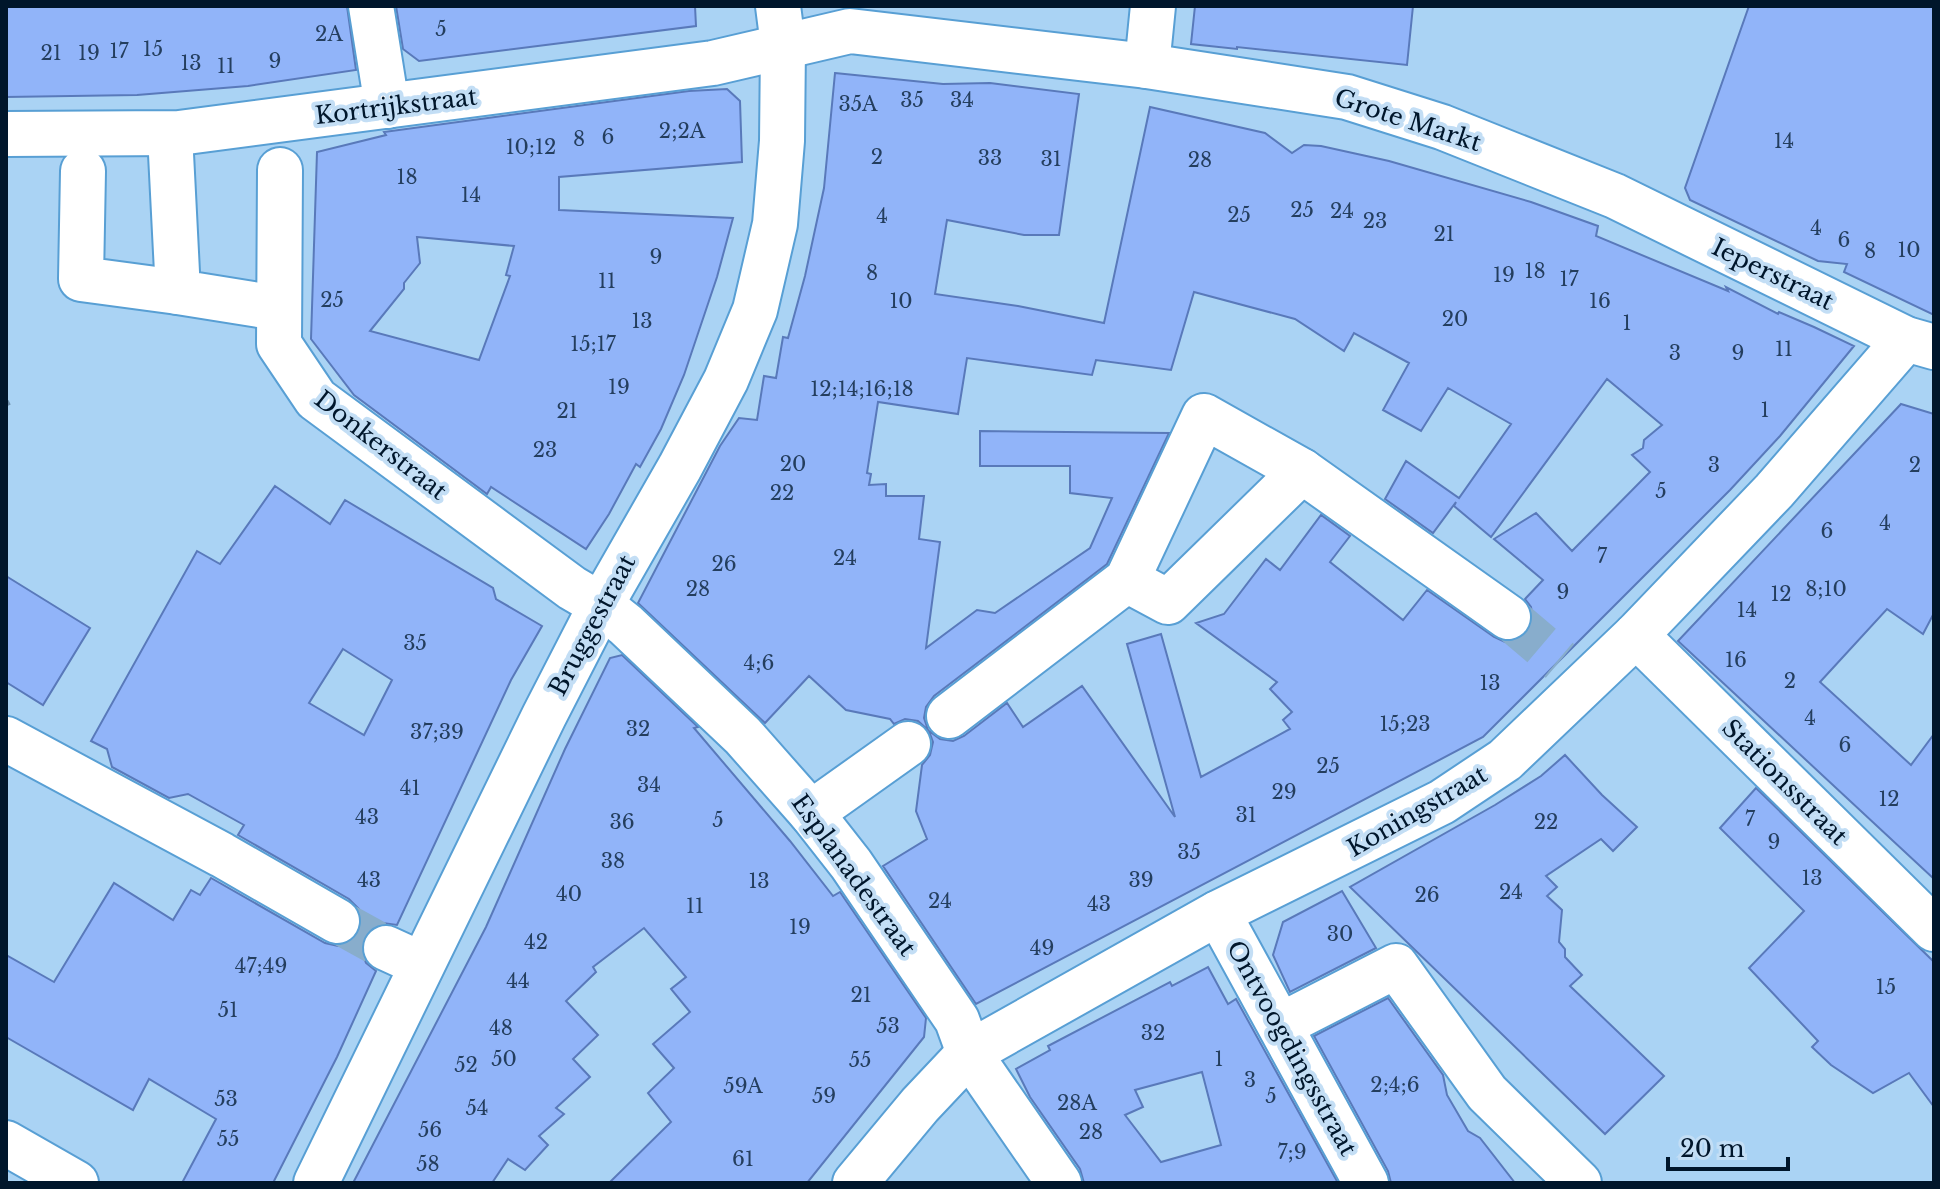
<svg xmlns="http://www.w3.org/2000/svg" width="1940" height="1189" font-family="'Libre Baskerville',serif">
<rect width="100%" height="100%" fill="#aad3f4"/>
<g fill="#91b4f9" stroke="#5979ba" stroke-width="2" fill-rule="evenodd">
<path d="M 6,6 L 347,6 L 356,70 L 248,86 L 137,95 L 6,97 Z"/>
<path d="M 396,6 L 695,6 L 696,26 L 419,61 L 403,49 Z"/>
<path d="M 1195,6 L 1413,6 L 1407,65 L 1237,47 L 1237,49 L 1191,44 Z"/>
<path d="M 1749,6 L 1934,6 L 1934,315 L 1844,272 L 1847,264 L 1818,261 L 1690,200 L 1685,188 Z"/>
<path d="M 835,73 L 943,84 L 990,83 L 1079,94 L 1059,235 L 1024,235 L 947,220 L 935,294 L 1018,306 L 1104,323 L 1150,107 L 1265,133 L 1292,153 L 1304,145 L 1321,146 L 1389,161 L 1531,202 L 1598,226 L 1596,236 L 1728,291 L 1726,287 L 1778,314 L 1779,312 L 1814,327 L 1854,346 L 1780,436 L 1730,490 L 1483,737 L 976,1004 L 883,866 L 927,839 L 916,811 L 922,765 L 930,755 L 933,742 L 929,731 L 940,739 L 953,741 L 964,736 L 1007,703 L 1023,727 L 1082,686 L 1175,817 L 1127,644 L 1161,634 L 1201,777 L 1290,729 L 1283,720 L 1292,712 L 1270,689 L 1277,682 L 1196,623 L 1224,614 L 1266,559 L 1280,570 L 1321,515 L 1350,536 L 1330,562 L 1403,620 L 1427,590 L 1494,637 L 1505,642 L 1518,640 L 1528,632 L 1533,620 L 1531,607 L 1525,599 L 1543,580 L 1494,539 L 1536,513 L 1572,551 L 1650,472 L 1632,455 L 1643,448 L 1644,440 L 1662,425 L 1607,379 L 1491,537 L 1454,506 L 1456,502 L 1433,533 L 1385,499 L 1406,461 L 1459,498 L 1511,424 L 1448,388 L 1421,431 L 1383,410 L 1409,363 L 1354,333 L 1344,351 L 1295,319 L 1194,292 L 1171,370 L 1096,360 L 1092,375 L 967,358 L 958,414 L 878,402 L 867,473 L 871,474 L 869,485 L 886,484 L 886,496 L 924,496 L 919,539 L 940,542 L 926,648 L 977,610 L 995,613 L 1090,548 L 1112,498 L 1070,493 L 1070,466 L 980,466 L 980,431 L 1169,433 L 1107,564 L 934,696 L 926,707 L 924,718 L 928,730 L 918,721 L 905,719 L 894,724 L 890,719 L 846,710 L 809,676 L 765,723 L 638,603 L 720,446 L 739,418 L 757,420 L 764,376 L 776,378 L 783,337 L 788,338 L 805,276 L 824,188 Z"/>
<path d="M 727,89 L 740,101 L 742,162 L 559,177 L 559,210 L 733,218 L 717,277 L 684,375 L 661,429 L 640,467 L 636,464 L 609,514 L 586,549 L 491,487 L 487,494 L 354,395 L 311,339 L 317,152 L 386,135 L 384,132 L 689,91 ZM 417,237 L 514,246 L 506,275 L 510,276 L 479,360 L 370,331 L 404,289 L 404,283 L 420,263 Z"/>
<path d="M 1901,404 L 1934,414 L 1934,613 L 1923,634 L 1887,609 L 1820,682 L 1911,765 L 1934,734 L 1934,879 L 1678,641 Z"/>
<path d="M 275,486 L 330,524 L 345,500 L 493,588 L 496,599 L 542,626 L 511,680 L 397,925 L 383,923 L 372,927 L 364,937 L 361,951 L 366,963 L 376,971 L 337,1057 L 273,1183 L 182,1183 L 216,1119 L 149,1079 L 133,1110 L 6,1037 L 6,955 L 54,982 L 114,883 L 173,920 L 191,890 L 200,895 L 211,878 L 325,943 L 338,946 L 349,943 L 359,933 L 362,920 L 359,909 L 349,899 L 238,835 L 244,825 L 188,794 L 169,798 L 112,767 L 107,749 L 91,741 L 197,551 L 220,564 ZM 343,649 L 392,680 L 364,735 L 309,703 Z"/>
<path d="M 6,576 L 90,628 L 43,705 L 6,682 Z"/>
<path d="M 622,655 L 698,727 L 694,728 L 790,841 L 833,896 L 840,892 L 926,1018 L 924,1037 L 807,1183 L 609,1183 L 671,1122 L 648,1093 L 674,1068 L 653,1044 L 690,1012 L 671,989 L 686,977 L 644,928 L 593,967 L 596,972 L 566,1001 L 598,1035 L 573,1059 L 590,1077 L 556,1108 L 564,1114 L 539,1136 L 548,1145 L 525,1170 L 508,1159 L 492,1183 L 353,1183 L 486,927 L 565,749 L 610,658 Z"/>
<path d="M 1565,755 L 1602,795 L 1637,827 L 1613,851 L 1601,839 L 1546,876 L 1557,887 L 1547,896 L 1562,910 L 1559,942 L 1565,949 L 1565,957 L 1582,975 L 1570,986 L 1664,1076 L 1605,1134 L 1350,887 L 1495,805 L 1541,776 Z"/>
<path d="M 1756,788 L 1934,962 L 1934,1107 L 1909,1073 L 1873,1093 L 1831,1065 L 1812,1047 L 1818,1041 L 1749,968 L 1804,911 L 1720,828 Z"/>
<path d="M 1342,891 L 1376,948 L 1290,992 L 1273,955 L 1283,922 Z"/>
<path d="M 1208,967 L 1228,1004 L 1236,999 L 1338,1183 L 1084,1183 L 1080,1169 L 1030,1097 L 1016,1069 L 1050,1050 L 1048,1046 L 1170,982 L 1172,986 ZM 1202,1072 L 1221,1145 L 1161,1162 L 1125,1115 L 1143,1107 L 1135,1090 Z"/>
<path d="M 1388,998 L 1443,1075 L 1447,1095 L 1468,1131 L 1480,1138 L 1515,1183 L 1391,1183 L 1388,1171 L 1314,1036 Z"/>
</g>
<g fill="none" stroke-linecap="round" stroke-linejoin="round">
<g stroke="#88adcc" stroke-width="44" stroke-dasharray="44 22" stroke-linecap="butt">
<path d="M 1508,617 L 1560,661"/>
<path d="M 337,921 L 386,948"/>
</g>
<g stroke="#589fd4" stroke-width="48">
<g id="minor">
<path d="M 371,6 L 387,106"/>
<path d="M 1147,66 L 1153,6"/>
<path d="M 6,134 L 179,133 L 713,63 L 850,31 L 1147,66 L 1347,97 L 1442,127 L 1615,196 L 1906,339 L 1934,347"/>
<path d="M 170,134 L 178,292 L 278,308"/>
<path d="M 280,170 L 279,344 L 316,399 L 572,588 L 601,605 L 626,625 L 743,736 L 811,813 L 851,864 L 957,1020 L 969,1053 L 1059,1183"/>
<path d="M 83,171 L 81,279 L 178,292"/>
<path d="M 1127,580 L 1168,602 L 1302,471"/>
<path d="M 1636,635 L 1934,929"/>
<path d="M 949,716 L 1127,580 L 1204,416 L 1302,471 L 1508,617"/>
<path d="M 6,739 L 222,855 L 337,921"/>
<path d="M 811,813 L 908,744"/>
<path d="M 1218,913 L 1366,1183"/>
<path d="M 386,948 L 421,964"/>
<path d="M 1281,1025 L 1396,966 L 1487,1093 L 1579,1183"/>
<path d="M 6,1143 L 76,1183"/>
<path d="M 316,1183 L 544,716 L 601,605 L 680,467 L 726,380 L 755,310 L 775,224 L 782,141 L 783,45 L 778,6"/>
<path d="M 855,1183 L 920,1105 L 969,1053 L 1218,913 L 1442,802 L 1505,760 L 1636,635 L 1774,491 L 1906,339"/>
</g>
</g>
<path stroke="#6f91ae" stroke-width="5" stroke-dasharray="4 6" stroke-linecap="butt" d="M 6,404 L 14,400"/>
<use href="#minor" stroke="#fff" stroke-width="44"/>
</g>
<g text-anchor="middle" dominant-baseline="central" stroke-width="8" stroke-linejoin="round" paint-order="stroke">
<g font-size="20" fill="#243e5e">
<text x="441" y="29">5</text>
<text x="329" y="34">2A</text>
<text x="153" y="49">15</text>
<text x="119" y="51">17</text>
<text x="51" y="53">21</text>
<text x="89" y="53">19</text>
<text x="275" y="61">9</text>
<text x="191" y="63">13</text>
<text x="226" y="66">11</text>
<text x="912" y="100">35</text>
<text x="962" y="100">34</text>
<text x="858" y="104">35A</text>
<text x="682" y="131">2;2A</text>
<text x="608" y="137">6</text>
<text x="579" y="139">8</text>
<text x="1784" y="141">14</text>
<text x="531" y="147">10;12</text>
<text x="877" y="157">2</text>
<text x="990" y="158">33</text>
<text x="1051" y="159">31</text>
<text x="1200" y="160">28</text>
<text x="407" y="177">18</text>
<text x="471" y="195">14</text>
<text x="1302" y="210">25</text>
<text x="1342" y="211">24</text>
<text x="1239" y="215">25</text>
<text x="882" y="216">4</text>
<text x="1375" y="221">23</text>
<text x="1816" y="228">4</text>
<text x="1444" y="234">21</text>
<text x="1844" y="240">6</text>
<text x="1909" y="250">10</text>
<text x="1870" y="251">8</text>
<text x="656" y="257">9</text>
<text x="1535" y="271">18</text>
<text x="872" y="273">8</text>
<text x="1504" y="275">19</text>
<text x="1569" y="279">17</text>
<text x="607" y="281">11</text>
<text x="332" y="300">25</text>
<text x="901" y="301">10</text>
<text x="1600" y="301">16</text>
<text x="1455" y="319">20</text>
<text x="642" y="321">13</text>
<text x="1627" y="323">1</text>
<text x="593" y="344">15;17</text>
<text x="1784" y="349">11</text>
<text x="1675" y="353">3</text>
<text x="1738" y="353">9</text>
<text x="619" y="387">19</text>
<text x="862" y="389">12;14;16;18</text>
<text x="1765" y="410">1</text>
<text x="567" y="411">21</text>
<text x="545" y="450">23</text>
<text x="793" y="464">20</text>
<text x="1714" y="465">3</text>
<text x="1915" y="465">2</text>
<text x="1661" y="491">5</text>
<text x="782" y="493">22</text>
<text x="1885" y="523">4</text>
<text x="1827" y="531">6</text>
<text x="1602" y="556">7</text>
<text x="845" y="558">24</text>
<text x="724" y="564">26</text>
<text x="698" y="589">28</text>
<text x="1826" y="589">8;10</text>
<text x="1563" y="592">9</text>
<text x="1781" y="594">12</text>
<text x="1747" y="610">14</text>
<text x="415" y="643">35</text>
<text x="1736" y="660">16</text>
<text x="759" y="663">4;6</text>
<text x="1790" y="681">2</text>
<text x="1490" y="683">13</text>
<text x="1810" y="718">4</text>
<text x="1405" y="724">15;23</text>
<text x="638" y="729">32</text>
<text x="437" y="732">37;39</text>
<text x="1845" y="745">6</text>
<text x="1328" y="766">25</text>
<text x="649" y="785">34</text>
<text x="410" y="788">41</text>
<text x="1284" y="792">29</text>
<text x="1889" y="799">12</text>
<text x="1246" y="815">31</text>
<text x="367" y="817">43</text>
<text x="1750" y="819">7</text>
<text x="718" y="820">5</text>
<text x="622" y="822">36</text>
<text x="1546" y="822">22</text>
<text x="1774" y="842">9</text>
<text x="1189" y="852">35</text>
<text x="613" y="861">38</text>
<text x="1812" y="878">13</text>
<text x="369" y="880">43</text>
<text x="1141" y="880">39</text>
<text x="759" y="881">13</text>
<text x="1511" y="892">24</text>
<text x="569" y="894">40</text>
<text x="1427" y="895">26</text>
<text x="940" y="901">24</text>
<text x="1099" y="904">43</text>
<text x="695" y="906">11</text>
<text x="800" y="927">19</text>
<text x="1340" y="934">30</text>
<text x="536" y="942">42</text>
<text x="1042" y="948">49</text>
<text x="261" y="966">47;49</text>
<text x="518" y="981">44</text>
<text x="1886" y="987">15</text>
<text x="861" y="995">21</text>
<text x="228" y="1010">51</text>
<text x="888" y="1026">53</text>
<text x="501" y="1028">48</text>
<text x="1153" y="1033">32</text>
<text x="504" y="1059">50</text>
<text x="1219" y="1059">1</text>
<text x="860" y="1060">55</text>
<text x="466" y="1065">52</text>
<text x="1250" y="1080">3</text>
<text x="1395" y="1085">2;4;6</text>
<text x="743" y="1086">59A</text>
<text x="824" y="1096">59</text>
<text x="1271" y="1096">5</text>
<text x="226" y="1099">53</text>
<text x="1077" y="1103">28A</text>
<text x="477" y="1108">54</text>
<text x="430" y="1130">56</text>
<text x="1091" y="1132">28</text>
<text x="228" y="1139">55</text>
<text x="1292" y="1152">7;9</text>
<text x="743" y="1159">61</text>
<text x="428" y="1164">58</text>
</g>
<g font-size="24" fill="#00162b" stroke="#c3def5">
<text transform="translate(396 106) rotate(-7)">Kortrijkstraat</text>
<text transform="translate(1408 120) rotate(18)">Grote Markt</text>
<text transform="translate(1773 274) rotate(26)">Ieperstraat</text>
<text transform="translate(381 445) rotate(38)">Donkerstraat</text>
<text transform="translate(592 625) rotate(-62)">Bruggestraat</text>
<text transform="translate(1785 782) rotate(45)">Stationsstraat</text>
<text transform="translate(1417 811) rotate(-30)">Koningstraat</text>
<text transform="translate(854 875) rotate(54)">Esplanadestraat</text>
<text transform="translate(1292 1048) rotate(61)">Ontvoogdingsstraat</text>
</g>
</g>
<rect width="1940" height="1189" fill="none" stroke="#00162b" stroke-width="16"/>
<path d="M1668 1157v12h120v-12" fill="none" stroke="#00162b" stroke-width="4"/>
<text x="1680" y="1157" font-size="24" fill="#00162b" stroke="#c3def5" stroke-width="6" paint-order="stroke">20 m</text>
</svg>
